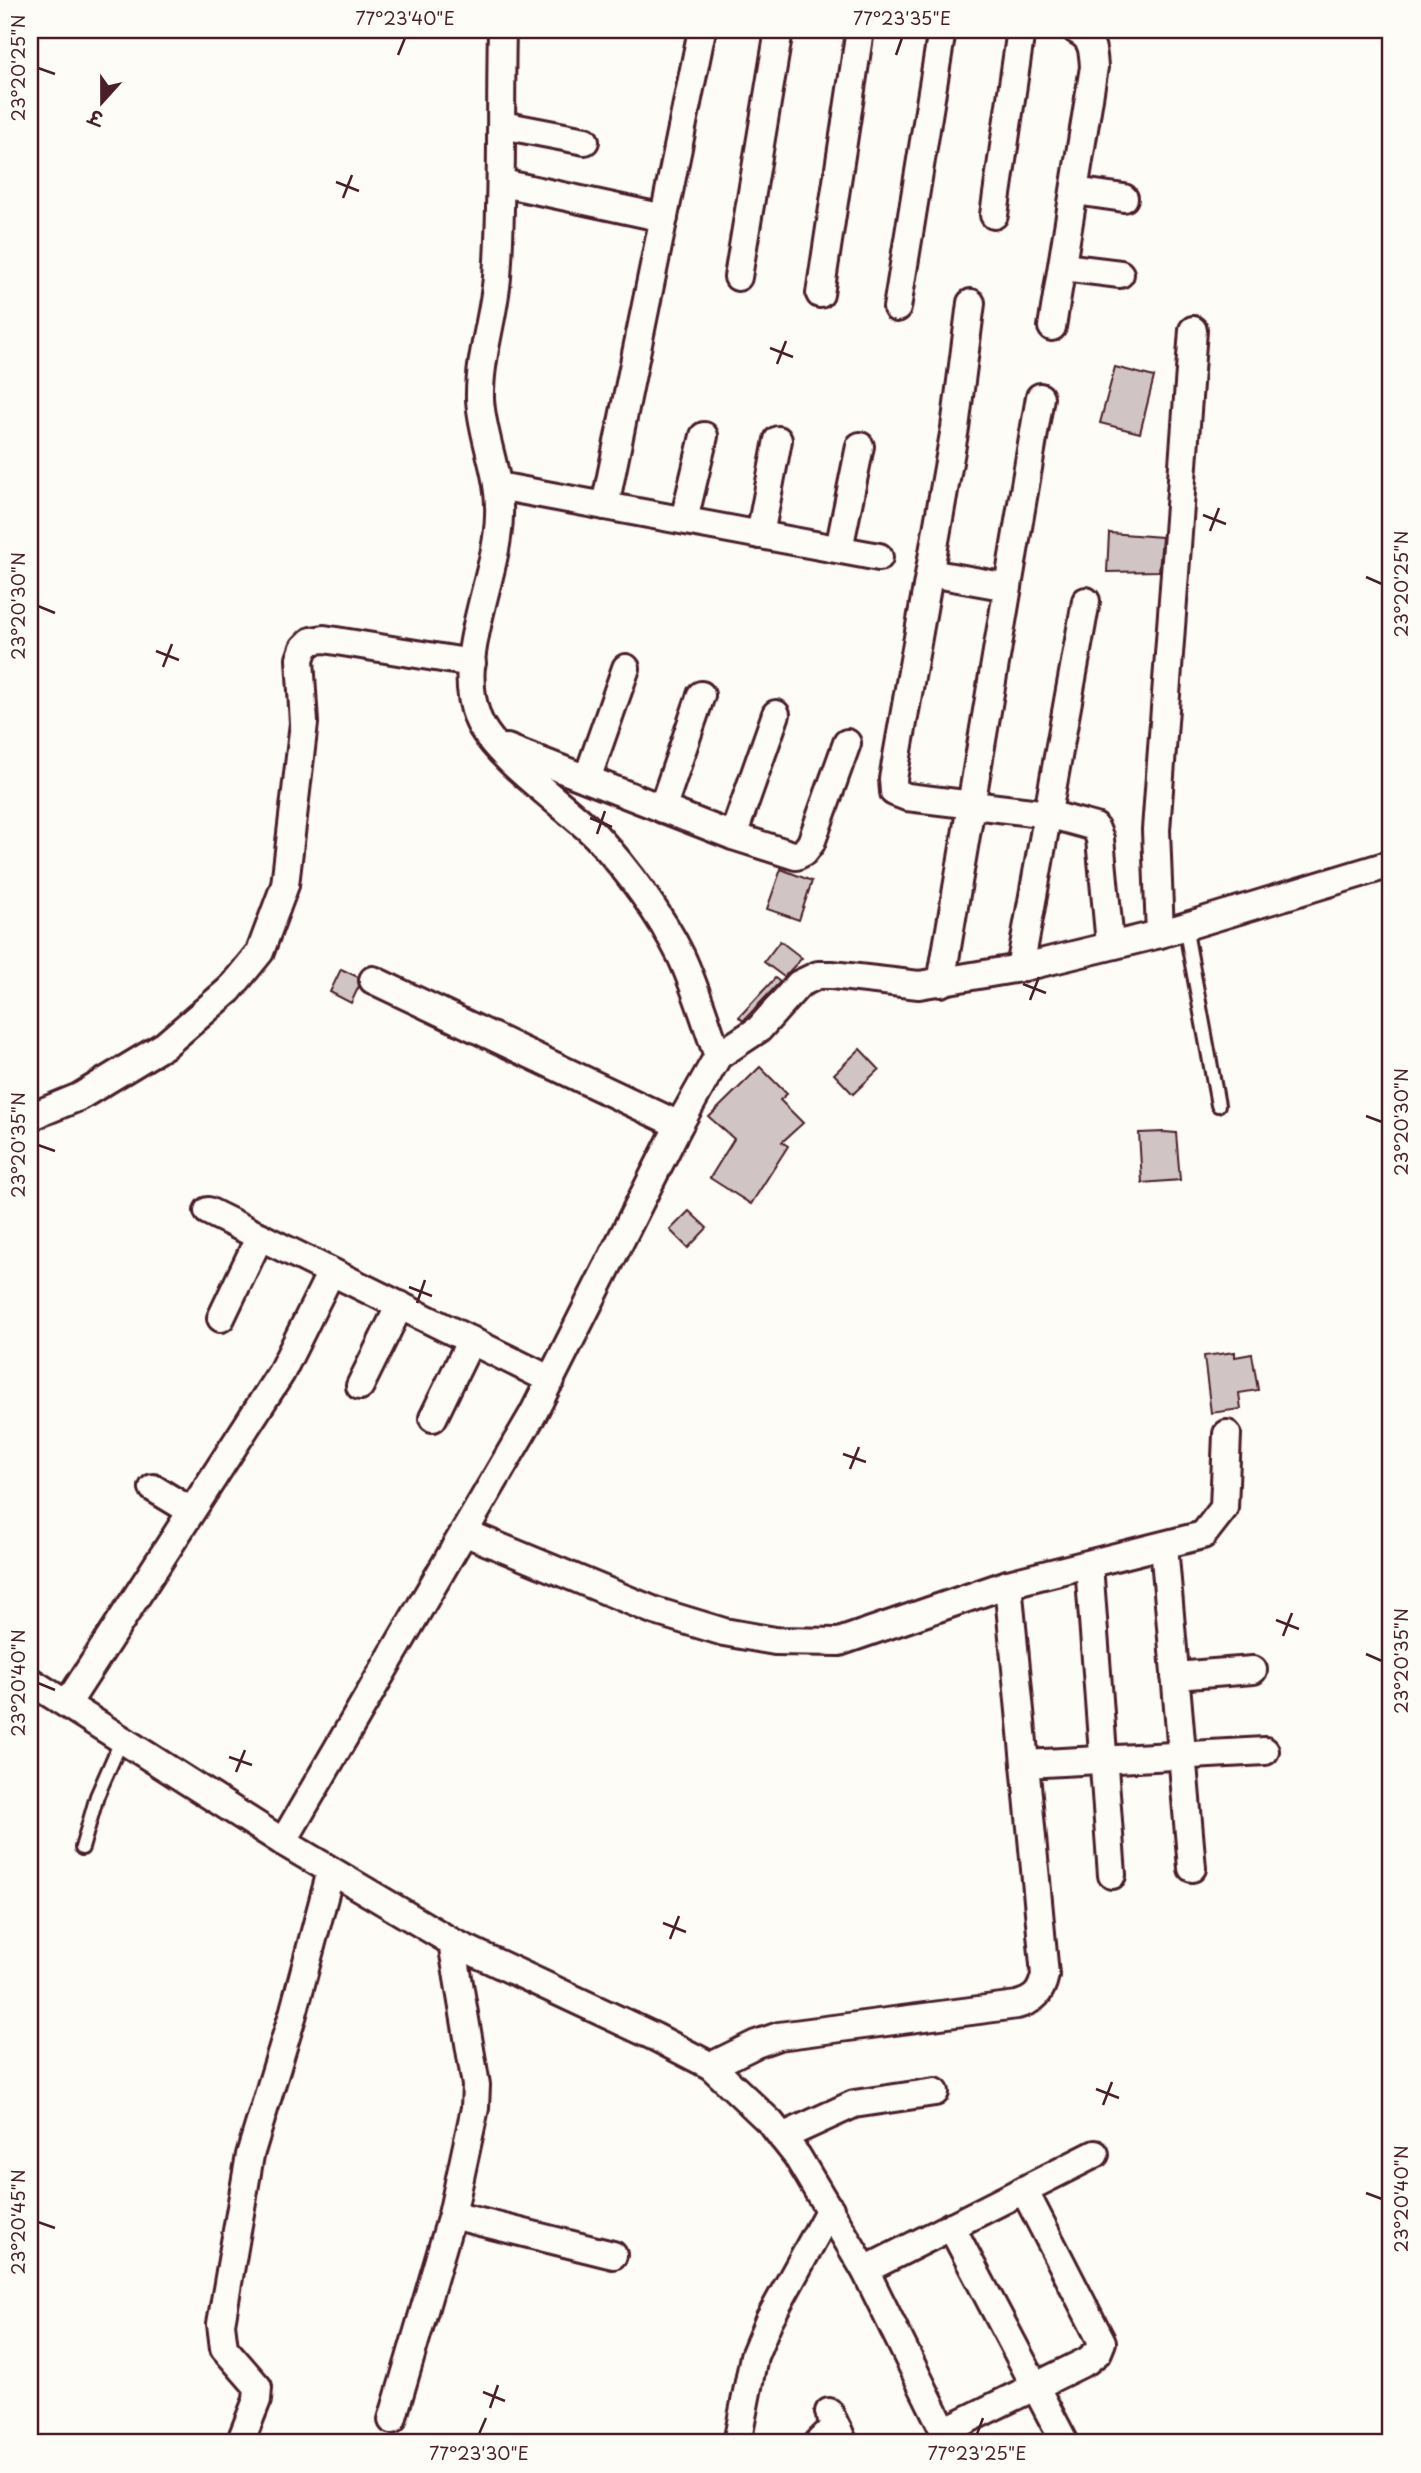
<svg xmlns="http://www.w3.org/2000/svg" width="1421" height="2473" font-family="'Playpen Sans','Playpen Sans Deva',sans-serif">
<rect width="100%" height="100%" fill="#fdfcf7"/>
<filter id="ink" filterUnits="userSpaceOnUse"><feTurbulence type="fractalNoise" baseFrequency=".0143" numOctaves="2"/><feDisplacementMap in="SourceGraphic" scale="14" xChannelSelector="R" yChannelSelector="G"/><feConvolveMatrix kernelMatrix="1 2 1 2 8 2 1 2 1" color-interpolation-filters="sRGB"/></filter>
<g filter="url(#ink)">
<g fill="#d0c5c4" stroke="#4a1f2b" stroke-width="2">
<path d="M 1115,367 L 1154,377 L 1140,433 L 1100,423 Z"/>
<path d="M 1109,533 L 1162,537 L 1159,571 L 1107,572 Z"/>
<path d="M 781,869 L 812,881 L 799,920 L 767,909 Z"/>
<path d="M 780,941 L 802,958 L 784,977 L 764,962 Z"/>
<path d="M 341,969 L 358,977 L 359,986 L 351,1003 L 330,992 Z"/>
<path d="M 775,978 L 780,982 L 743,1021 L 739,1017 Z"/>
<path d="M 860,1049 L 879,1069 L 853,1094 L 834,1074 Z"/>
<path d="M 760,1067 L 787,1094 L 780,1100 L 803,1123 L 782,1142 L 788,1146 L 751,1204 L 710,1178 L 734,1139 L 709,1117 Z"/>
<path d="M 1164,1132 L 1176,1133 L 1180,1180 L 1142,1183 L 1139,1133 Z"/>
<path d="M 689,1211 L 707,1228 L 688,1248 L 670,1230 Z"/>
<path d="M 1235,1352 L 1235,1357 L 1252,1354 L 1258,1390 L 1239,1393 L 1241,1409 L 1211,1413 L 1204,1356 Z"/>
</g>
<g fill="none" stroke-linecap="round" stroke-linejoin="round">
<g stroke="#4a1f2b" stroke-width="18">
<g id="lane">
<path d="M 1185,926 L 1218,1105"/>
<path d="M 82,1848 L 97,1796 L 122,1739"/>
</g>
</g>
<g stroke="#4a1f2b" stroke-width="32">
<g id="street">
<path d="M 502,30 C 500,112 503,194 497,277 C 494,317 479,358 480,399 C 482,438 501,475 499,515 C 498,579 453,656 478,719 C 494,758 566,805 597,837 C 627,869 662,917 681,956 C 696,988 706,1023 718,1056"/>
<path d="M 502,125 L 585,141"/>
<path d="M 502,183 L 664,218"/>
<path d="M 1075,191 L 1124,198"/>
<path d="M 994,215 L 1021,30"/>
<path d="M 1063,267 L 1120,274"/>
<path d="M 738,277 L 779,30"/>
<path d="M 820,294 L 860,30"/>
<path d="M 971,303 L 955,428 L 893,779 L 894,792 L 907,797 L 1048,814 L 1095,827 L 1100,839 L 1110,944"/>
<path d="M 897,308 L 942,30"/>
<path d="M 1052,327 L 1094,67 C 1093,50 1092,37 1076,30"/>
<path d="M 498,486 L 879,557"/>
<path d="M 605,506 L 702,30"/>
<path d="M 684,520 L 704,436"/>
<path d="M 760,535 L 778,440"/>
<path d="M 839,549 L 860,446"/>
<path d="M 930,573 L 1008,587"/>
<path d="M 507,748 L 733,836 L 796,856 L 804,852 L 811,843 L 847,743"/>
<path d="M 587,779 L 626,668"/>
<path d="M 662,809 L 701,695"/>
<path d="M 733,836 L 776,714"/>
<path d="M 1160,934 L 1156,830 L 1193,330"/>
<path d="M 1020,968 L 1086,601"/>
<path d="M 373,980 L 679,1125"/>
<path d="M 941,983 L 1040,397"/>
<path d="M 30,1117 L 79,1097 L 165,1045 L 229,990 L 260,952 L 285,885 L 304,723 L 300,659 L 304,648 L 311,641 L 324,639 L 472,663"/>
<path d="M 208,1211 L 551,1380"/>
<path d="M 221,1318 L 260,1236"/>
<path d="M 360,1386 L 400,1305"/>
<path d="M 433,1418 L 471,1340"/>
<path d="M 153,1488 L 191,1511"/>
<path d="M 466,1533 L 655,1611 L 724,1632 L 775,1641 L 839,1642 L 1008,1584 L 1203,1535 L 1224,1508 L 1227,1434"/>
<path d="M 1164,1546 L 1192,1868"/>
<path d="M 1089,1565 L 1112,1875"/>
<path d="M 1175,1676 L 1253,1670"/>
<path d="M 30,1681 L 283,1842 L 452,1942 L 655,2037 L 711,2066 L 771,2123 L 797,2156 L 865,2270 L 950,2443"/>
<path d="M 67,1704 L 281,1373 L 331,1272"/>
<path d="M 1025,1764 L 1265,1751"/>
<path d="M 283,1842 L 533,1414 L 679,1125 L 718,1056 L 759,1029 L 799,984 L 818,975 L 832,975 L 919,985 L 1020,968 L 1160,934 L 1391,864"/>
<path d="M 711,2066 L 756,2044 L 779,2036 L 1017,2005 C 1035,2000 1041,1993 1045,1975 L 1008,1584"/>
<path d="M 782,2137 L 854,2104 L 935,2092"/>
<path d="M 452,2215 L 613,2255"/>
<path d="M 951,2226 L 1065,2443"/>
<path d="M 865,2270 L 1095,2154"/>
<path d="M 829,2412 L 844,2443"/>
<path d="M 392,2420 L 452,2215 L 475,2108 L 476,2085 L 452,1942"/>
<path d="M 944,2431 L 1087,2361 L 1098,2352 L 1102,2342 L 1024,2190"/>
<path d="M 240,2443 L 257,2400 L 258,2387 L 224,2348 L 221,2324 L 250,2155 L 293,2014 L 331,1871"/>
<path d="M 737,2443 L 754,2356 L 769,2320 L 830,2209"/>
<path d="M 818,2443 L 827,2434 L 839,2432"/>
</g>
</g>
<use href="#lane" stroke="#fdfcf7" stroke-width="12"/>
<use href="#street" stroke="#fdfcf7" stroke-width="26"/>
</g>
</g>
<path fill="none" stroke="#4a1f2b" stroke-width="2.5" d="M 398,55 L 405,38M 896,55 L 902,38M 38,68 L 55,74M 336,182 L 359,191M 343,198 L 352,175M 770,348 L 793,357M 777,364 L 786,341M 1203,515 L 1226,524M 1210,531 L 1219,508M 1366,577 L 1382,584M 38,606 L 55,613M 156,651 L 179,660M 163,667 L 172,644M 590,818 L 612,827M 597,834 L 605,811M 1023,984 L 1046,993M 1030,1000 L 1039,977M 1366,1116 L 1382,1122M 38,1145 L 55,1151M 409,1287 L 432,1296M 417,1303 L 425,1280M 843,1454 L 866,1462M 850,1469 L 859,1447M 1276,1620 L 1299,1629M 1283,1636 L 1292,1613M 1366,1654 L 1382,1661M 38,1683 L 55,1690M 229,1757 L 252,1765M 236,1772 L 245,1750M 663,1923 L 686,1932M 670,1939 L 679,1916M 1096,2089 L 1119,2098M 1103,2105 L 1112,2082M 1366,2193 L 1382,2199M 38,2222 L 55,2228M 483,2392 L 505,2401M 490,2408 L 498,2385M 479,2434 L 486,2418M 977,2434 L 983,2418"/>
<rect width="1421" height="2473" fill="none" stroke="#fdfcf7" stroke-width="77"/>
<g transform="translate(102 102) rotate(201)" stroke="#fdfcf7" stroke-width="5" paint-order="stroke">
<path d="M0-5L12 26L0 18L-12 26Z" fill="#4a1f2b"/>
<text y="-10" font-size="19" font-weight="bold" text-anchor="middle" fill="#4a1f2b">उ</text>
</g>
<rect x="38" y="38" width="1344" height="2396" fill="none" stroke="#4a1f2b" stroke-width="2.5"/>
<g font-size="18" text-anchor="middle" fill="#4a1f2b">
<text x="405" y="25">77°23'40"E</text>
<text x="902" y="25">77°23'35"E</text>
<text transform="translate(19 68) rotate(-90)" y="6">23°20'25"N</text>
<text transform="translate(1402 584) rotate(-90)" y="6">23°20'25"N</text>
<text transform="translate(19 606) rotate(-90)" y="6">23°20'30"N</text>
<text transform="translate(1402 1122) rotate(-90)" y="6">23°20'30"N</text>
<text transform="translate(19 1145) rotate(-90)" y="6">23°20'35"N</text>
<text transform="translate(1402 1661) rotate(-90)" y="6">23°20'35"N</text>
<text transform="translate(19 1683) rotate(-90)" y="6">23°20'40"N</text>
<text transform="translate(1402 2199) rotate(-90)" y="6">23°20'40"N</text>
<text transform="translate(19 2222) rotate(-90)" y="6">23°20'45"N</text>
<text x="479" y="2460">77°23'30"E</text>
<text x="977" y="2460">77°23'25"E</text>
</g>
</svg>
